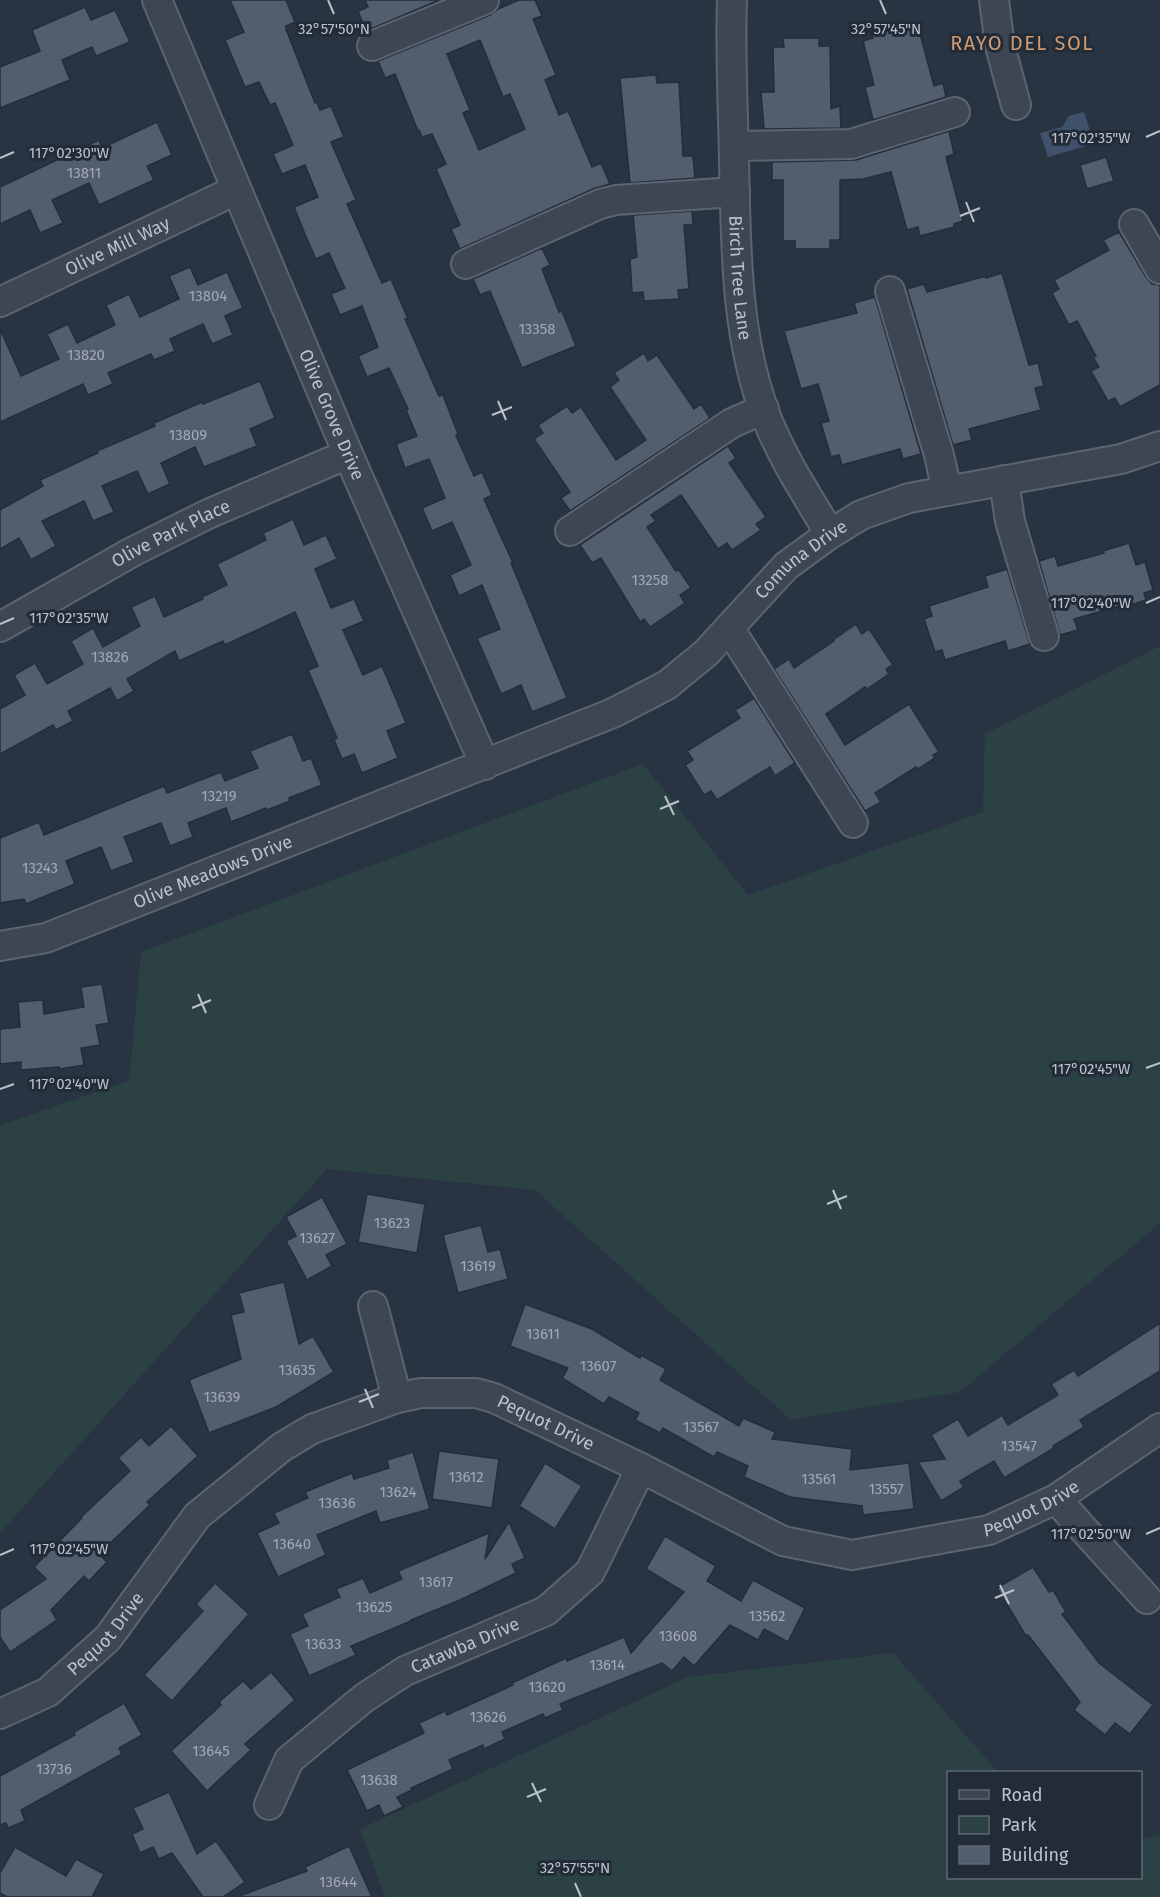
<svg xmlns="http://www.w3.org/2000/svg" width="1160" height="1897" font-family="'Fira Sans',sans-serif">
<rect width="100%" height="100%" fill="#293443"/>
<g fill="#2b4144">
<path d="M 1160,646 L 1160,1223 L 960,1392 L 791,1420 L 535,1190 L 327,1169 L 0,1533 L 0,1125 L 129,1081 L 141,952 L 643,764 L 748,895 L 983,812 L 985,734 Z"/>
<path d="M 893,1653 L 998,1772 L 948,1772 L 948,1878 L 1140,1878 L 1141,1836 L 1149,1838 L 1160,1835 L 1160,1897 L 385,1897 L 360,1829 L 688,1677 Z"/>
</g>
<path fill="#40526b" d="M 1084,112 L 1091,134 L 1086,146 L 1048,157 L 1040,133 L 1062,127 L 1069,116 Z"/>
<g fill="#525d6e" stroke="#242d3a" stroke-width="1.5" fill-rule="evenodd">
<path d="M 230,0 L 286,0 L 295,22 L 286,26 L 286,29 L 315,103 L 317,102 L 320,110 L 331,106 L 344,137 L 331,142 L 356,200 L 347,204 L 382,283 L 391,279 L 408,319 L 405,319 L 439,396 L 443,395 L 458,434 L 456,435 L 474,476 L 482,472 L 492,495 L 484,499 L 513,563 L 511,563 L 567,698 L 532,712 L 521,685 L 501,694 L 477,638 L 500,629 L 482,585 L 459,596 L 450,575 L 471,565 L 452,522 L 432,531 L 422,508 L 445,498 L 429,459 L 405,468 L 396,444 L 417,436 L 406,410 L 408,409 L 389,368 L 367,377 L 358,356 L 378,347 L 362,306 L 340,315 L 331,294 L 345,288 L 329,253 L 316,259 L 307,239 L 294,207 L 318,197 L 305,165 L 282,174 L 273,154 L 293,145 L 275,103 L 270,105 L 259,82 L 245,87 L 225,40 L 244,32 Z"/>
<path d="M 365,0 L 437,0 L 437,1 L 366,31 L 358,11 L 368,7 Z"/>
<path d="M 519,0 L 535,0 L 542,16 L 533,19 L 556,75 L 545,80 L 559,115 L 568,111 L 592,167 L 601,163 L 610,184 L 593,189 L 460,249 L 451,229 L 460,225 L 436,169 L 446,164 L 432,134 L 422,137 L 419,130 L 418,131 L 395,74 L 385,78 L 378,61 L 490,15 L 498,9 ZM 480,40 L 503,97 L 510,94 L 525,129 L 479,150 L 463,113 L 470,110 L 447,54 Z"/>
<path d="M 85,7 L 91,20 L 115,10 L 130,42 L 96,56 L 92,47 L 62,60 L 70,80 L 0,108 L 0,67 L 40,51 L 32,30 Z"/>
<path d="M 904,20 L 907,29 L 918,26 L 934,86 L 943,83 L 946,97 L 873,120 L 865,87 L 874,85 L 863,41 L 873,38 L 870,30 Z"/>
<path d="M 783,38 L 819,38 L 819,46 L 830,46 L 831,109 L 840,106 L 841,128 L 764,129 L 761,92 L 774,92 L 773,47 L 784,47 Z"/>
<path d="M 656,75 L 657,83 L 679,82 L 683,156 L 693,156 L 695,178 L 630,183 L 620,78 Z"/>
<path d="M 157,122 L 172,155 L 147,166 L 154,180 L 99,205 L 89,183 L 52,200 L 63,223 L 40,233 L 30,210 L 0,224 L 0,187 L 99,140 L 102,148 Z"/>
<path d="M 949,131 L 954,154 L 946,157 L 963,221 L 954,224 L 954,227 L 920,236 L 918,227 L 907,230 L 891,172 L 863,179 L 840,180 L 840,240 L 830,240 L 830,249 L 795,249 L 795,241 L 783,241 L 783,180 L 772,180 L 772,162 L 856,160 Z"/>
<path d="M 1106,157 L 1114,181 L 1087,189 L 1080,165 Z"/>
<path d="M 692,211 L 693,225 L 684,225 L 689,289 L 678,290 L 679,299 L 644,301 L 643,292 L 632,293 L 630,259 L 637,257 L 633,215 Z"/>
<path d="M 1119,232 L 1146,277 L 1152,284 L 1160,285 L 1160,385 L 1120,407 L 1115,398 L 1108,401 L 1091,371 L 1099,367 L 1093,357 L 1096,356 L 1077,321 L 1069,325 L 1052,293 L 1059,289 L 1054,280 L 1109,250 L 1103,240 Z"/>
<path d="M 542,248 L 550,265 L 542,269 L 559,312 L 562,311 L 576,346 L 522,368 L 490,291 L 480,295 L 473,279 Z"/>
<path d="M 190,267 L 198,285 L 227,272 L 243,308 L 225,316 L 233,335 L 212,344 L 203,324 L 170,339 L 175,351 L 154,360 L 151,354 L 108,373 L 113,384 L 88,395 L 83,384 L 0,422 L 0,329 L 21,376 L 59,359 L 47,334 L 68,324 L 77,343 L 115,325 L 106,305 L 129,294 L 140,317 L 179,299 L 169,276 Z"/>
<path d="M 1002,273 L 1029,365 L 1038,363 L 1044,386 L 1035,388 L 1041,410 L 969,429 L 972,440 L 953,445 L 907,289 L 924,284 L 927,292 L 986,276 L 986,278 Z"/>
<path d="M 875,297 L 921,454 L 903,459 L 900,449 L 842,465 L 839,455 L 831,457 L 821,423 L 829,421 L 818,384 L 801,389 L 784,331 L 857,313 L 854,303 Z"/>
<path d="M 644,353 L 648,361 L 657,355 L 694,409 L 701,404 L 710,418 L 570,511 L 561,498 L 570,492 L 534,439 L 543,433 L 538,425 L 567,406 L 572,413 L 581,407 L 616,460 L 646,440 L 610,387 L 619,380 L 614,373 Z"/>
<path d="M 260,381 L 275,418 L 250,429 L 257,446 L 204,467 L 195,447 L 161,463 L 170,484 L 148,494 L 137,471 L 102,486 L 114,512 L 93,521 L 84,501 L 42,521 L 56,546 L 31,560 L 19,538 L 0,549 L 0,510 L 43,486 L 40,480 L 98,453 L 97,451 L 155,426 L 154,423 L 202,402 L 203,404 Z"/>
<path d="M 728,446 L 736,458 L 729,463 L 766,517 L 756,524 L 761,530 L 732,550 L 727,543 L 718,549 L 681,495 L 651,515 L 656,521 L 647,527 L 676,571 L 679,570 L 691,588 L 680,595 L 685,603 L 650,627 L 644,619 L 640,622 L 601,558 L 592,563 L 580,545 Z"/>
<path d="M 293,519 L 304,545 L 326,535 L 337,559 L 315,569 L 331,608 L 354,599 L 364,621 L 343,630 L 363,675 L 382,666 L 399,706 L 406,723 L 387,731 L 398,758 L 362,773 L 354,754 L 342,759 L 334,740 L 337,738 L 308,670 L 318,666 L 295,612 L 225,645 L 223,641 L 179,661 L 175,651 L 127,679 L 134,691 L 117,701 L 110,688 L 68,711 L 73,721 L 56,730 L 53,725 L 0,754 L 0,709 L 25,695 L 14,675 L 35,663 L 47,684 L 83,664 L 71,641 L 93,628 L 103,647 L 140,626 L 131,607 L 155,596 L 164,617 L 203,599 L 202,597 L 227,585 L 217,564 L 266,540 L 263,533 Z"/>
<path d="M 1129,543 L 1136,565 L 1145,562 L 1153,590 L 1144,593 L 1146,600 L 1121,608 L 1120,606 L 1074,619 L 1078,630 L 1060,635 L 1039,561 L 1055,556 L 1058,566 L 1104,553 L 1103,551 Z"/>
<path d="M 1007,569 L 1030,644 L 1008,651 L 1005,641 L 945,660 L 942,650 L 935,652 L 924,619 L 932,616 L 929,606 L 988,587 L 985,576 Z"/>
<path d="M 856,624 L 862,634 L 869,629 L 893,665 L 886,669 L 889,674 L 867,689 L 865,687 L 826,714 L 845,745 L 909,704 L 939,752 L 933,755 L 935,758 L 918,769 L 916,767 L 875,793 L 881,802 L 865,811 L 774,669 L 789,659 L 794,668 L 834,641 L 833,640 Z"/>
<path d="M 754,698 L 795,763 L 775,776 L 770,767 L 717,800 L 711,791 L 704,795 L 685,765 L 693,760 L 687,751 L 740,718 L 735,710 Z"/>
<path d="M 292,734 L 303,761 L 311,758 L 322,785 L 289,798 L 290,801 L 267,810 L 266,808 L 231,822 L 226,808 L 188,823 L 193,837 L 170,846 L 161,823 L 124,837 L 134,862 L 111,871 L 101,847 L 66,861 L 75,884 L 26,904 L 24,899 L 0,903 L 0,838 L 39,822 L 44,835 L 164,786 L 167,793 L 221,772 L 225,781 L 258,768 L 250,751 Z"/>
<path d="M 102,984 L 109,1023 L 96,1025 L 100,1045 L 81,1048 L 84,1065 L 60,1069 L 59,1067 L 21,1070 L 21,1062 L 0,1064 L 0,1029 L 20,1027 L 18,1002 L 43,1000 L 44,1014 L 84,1007 L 81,987 Z"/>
<path d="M 367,1194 L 425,1204 L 417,1253 L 358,1242 Z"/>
<path d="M 322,1197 L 347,1244 L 326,1255 L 332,1266 L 307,1280 L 286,1241 L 296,1236 L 286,1217 Z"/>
<path d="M 481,1225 L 488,1252 L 500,1249 L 508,1279 L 458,1293 L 443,1235 Z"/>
<path d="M 284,1282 L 299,1344 L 313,1336 L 334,1372 L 276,1407 L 209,1433 L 189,1380 L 241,1359 L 231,1315 L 244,1312 L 239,1293 Z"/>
<path d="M 525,1304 L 592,1329 L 640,1358 L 641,1355 L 666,1369 L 660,1380 L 739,1426 L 743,1418 L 775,1432 L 772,1439 L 852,1449 L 850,1470 L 909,1463 L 914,1509 L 863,1515 L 862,1506 L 790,1497 L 744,1477 L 748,1466 L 717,1452 L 714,1457 L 663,1428 L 660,1433 L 635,1420 L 639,1413 L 609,1397 L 604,1404 L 562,1378 L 568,1368 L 510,1346 Z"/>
<path d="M 1160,1323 L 1160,1371 L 1080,1420 L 1084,1427 L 1053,1446 L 1054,1448 L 1004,1478 L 994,1461 L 960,1481 L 964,1487 L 941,1501 L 918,1462 L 945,1459 L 931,1435 L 958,1419 L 968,1436 L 1002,1415 L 1008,1425 L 1058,1395 L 1051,1384 L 1074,1370 L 1078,1376 Z"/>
<path d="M 171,1426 L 198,1456 L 147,1502 L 150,1505 L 99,1554 L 107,1562 L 89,1581 L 84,1576 L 51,1610 L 57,1620 L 10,1652 L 0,1637 L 0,1610 L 46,1579 L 34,1567 L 82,1518 L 81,1517 L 130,1471 L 118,1458 L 141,1437 L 149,1446 Z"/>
<path d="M 439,1451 L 499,1459 L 492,1508 L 432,1499 Z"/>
<path d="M 413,1452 L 430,1509 L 380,1523 L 376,1511 L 317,1535 L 326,1555 L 278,1577 L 257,1533 L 279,1523 L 274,1513 L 308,1498 L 305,1492 L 352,1473 L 354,1479 L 389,1468 L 387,1460 Z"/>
<path d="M 545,1463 L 582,1486 L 555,1529 L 519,1506 Z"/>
<path d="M 509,1522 L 525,1558 L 512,1564 L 516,1573 L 460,1600 L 411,1620 L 411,1621 L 351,1646 L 356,1655 L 309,1676 L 290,1634 L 308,1626 L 302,1614 L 340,1597 L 336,1589 L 363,1578 L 370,1593 L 402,1579 L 398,1571 L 489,1533 L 485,1559 Z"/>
<path d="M 665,1536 L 716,1566 L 707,1581 L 741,1601 L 753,1580 L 805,1608 L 788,1642 L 764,1629 L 758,1640 L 730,1625 L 694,1666 L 684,1657 L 672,1671 L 662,1663 L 560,1704 L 563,1710 L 545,1718 L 543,1714 L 502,1732 L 505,1739 L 484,1749 L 483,1745 L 449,1760 L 453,1769 L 411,1788 L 412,1790 L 397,1797 L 403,1807 L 384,1816 L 379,1805 L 367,1811 L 347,1770 L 424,1733 L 419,1723 L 445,1711 L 447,1715 L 513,1685 L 512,1683 L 566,1658 L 567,1661 L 624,1637 L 631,1653 L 684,1592 L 646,1569 Z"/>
<path d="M 1033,1567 L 1049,1592 L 1053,1590 L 1066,1612 L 1062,1614 L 1099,1663 L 1153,1705 L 1130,1734 L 1115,1723 L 1105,1735 L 1074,1710 L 1080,1702 L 1028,1635 L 1026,1636 L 997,1588 Z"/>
<path d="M 215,1583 L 249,1614 L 172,1701 L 144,1675 L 203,1611 L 196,1604 Z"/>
<path d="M 271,1672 L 295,1700 L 245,1744 L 251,1750 L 207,1791 L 171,1751 L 221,1705 L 219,1702 L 243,1681 L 251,1689 Z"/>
<path d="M 124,1703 L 142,1735 L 119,1748 L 122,1754 L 21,1810 L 25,1821 L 8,1828 L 6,1823 L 0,1825 L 0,1776 L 75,1735 L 74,1732 Z"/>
<path d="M 169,1792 L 197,1854 L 216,1841 L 245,1882 L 223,1897 L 203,1897 L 172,1853 L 159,1859 L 153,1847 L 140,1853 L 132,1834 L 143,1829 L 133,1808 Z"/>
<path d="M 349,1846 L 372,1897 L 242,1897 L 242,1895 L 307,1871 L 305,1867 Z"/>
<path d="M 15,1847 L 66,1876 L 76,1859 L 104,1874 L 92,1897 L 7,1897 L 0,1893 L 0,1873 Z"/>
</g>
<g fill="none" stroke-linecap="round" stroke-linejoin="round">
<g stroke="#5c6470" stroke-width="32">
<g id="minor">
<path id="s1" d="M 157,0 L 348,454 L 485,765"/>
<path id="s2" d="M 732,0 C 730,53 733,106 734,159 C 736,246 735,336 767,419 C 783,459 808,497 830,534"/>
<path d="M 994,0 L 1000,46 L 1016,105"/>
<path d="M 372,46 L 484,0"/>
<path d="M 734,146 L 851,144 L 955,112"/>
<path d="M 1134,224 L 1160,269"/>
<path d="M 466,264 L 600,204 L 616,200 L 735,192"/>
<path d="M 890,291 L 939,455 L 947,491"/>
<path id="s3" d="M 0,302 L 236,190"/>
<path d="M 1004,480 L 1010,521 L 1044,636"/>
<path d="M 570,531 L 732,423 L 764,409"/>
<path id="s4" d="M 0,627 L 132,552 L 208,514 L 348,454"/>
<path d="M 729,628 L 853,823"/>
<path id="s5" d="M 0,946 L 46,938 L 613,713 L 667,685 L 706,653 L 786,566 L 830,534 L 861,515 L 909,498 L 1121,459 L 1160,446"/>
<path d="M 373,1306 L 397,1398"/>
<path d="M 1056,1499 L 1147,1599"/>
<path id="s6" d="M 0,1714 L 48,1692 L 108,1638 L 197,1516 L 282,1447 L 312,1429 L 397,1398 L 421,1393 L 476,1393 L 494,1398 L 641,1468 L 783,1541 L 852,1555 L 989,1530 L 1056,1499 L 1160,1428"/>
<path id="s7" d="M 269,1805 L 289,1760 L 364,1698 L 405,1671 L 546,1611 L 590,1572 L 641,1468"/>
</g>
</g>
<use href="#minor" stroke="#3d4653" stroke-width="28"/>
</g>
<path fill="none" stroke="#bbc2cc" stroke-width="2" d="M 328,0 L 334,14M 880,0 L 886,14M 1146,137 L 1160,131M 0,158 L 14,152M 966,202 L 974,222M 960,216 L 980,208M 498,401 L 506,420M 492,415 L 512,407M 1146,603 L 1160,597M 0,624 L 14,618M 665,796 L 674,815M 660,809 L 679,801M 198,994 L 206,1013M 192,1008 L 211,1000M 1146,1068 L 1160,1063M 0,1089 L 14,1084M 833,1190 L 841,1209M 827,1204 L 847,1196M 365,1389 L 373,1408M 359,1402 L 379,1394M 1146,1534 L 1160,1528M 0,1555 L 14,1549M 1000,1585 L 1009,1604M 995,1598 L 1014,1590M 532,1783 L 541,1802M 527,1797 L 546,1789M 575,1883 L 581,1897"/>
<g text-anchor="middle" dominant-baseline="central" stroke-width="6" stroke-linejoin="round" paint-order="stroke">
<g font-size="15" fill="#a1a9b4">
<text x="84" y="173">13811</text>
<text x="208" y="296">13804</text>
<text x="537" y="329">13358</text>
<text x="86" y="355">13820</text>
<text x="188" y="435">13809</text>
<text x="650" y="580">13258</text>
<text x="110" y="657">13826</text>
<text x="219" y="796">13219</text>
<text x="40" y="868">13243</text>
<text x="392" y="1223">13623</text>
<text x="317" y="1238">13627</text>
<text x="478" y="1266">13619</text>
<text x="543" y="1334">13611</text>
<text x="598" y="1366">13607</text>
<text x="297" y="1370">13635</text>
<text x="222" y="1397">13639</text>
<text x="701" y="1427">13567</text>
<text x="1019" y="1446">13547</text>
<text x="466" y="1477">13612</text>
<text x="819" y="1479">13561</text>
<text x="886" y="1489">13557</text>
<text x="398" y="1492">13624</text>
<text x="337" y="1503">13636</text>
<text x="292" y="1544">13640</text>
<text x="436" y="1582">13617</text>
<text x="374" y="1607">13625</text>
<text x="767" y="1616">13562</text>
<text x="678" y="1636">13608</text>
<text x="323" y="1644">13633</text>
<text x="607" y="1665">13614</text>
<text x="547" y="1687">13620</text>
<text x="488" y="1717">13626</text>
<text x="211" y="1751">13645</text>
<text x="54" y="1769">13736</text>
<text x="379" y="1780">13638</text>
<text x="338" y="1882">13644</text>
</g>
<g font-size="18" fill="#bbc2cc" stroke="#222b38">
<text stroke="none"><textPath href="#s3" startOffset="130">Olive Mill Way</textPath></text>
<text stroke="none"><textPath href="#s2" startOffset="278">Birch Tree Lane</textPath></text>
<text stroke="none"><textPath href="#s1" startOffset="450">Olive Grove Drive</textPath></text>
<text stroke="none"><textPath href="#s4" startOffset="195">Olive Park Place</textPath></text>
<text stroke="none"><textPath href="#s5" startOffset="902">Comuna Drive</textPath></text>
<text stroke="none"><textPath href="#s5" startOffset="226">Olive Meadows Drive</textPath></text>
<text stroke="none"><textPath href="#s6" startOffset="675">Pequot Drive</textPath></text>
<text stroke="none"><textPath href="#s6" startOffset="1197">Pequot Drive</textPath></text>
<text stroke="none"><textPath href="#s6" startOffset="135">Pequot Drive</textPath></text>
<text stroke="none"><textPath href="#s7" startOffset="261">Catawba Drive</textPath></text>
</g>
<g font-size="20" letter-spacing="1.5" fill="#d29a70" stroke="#222b38">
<text x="1022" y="43">RAYO DEL SOL</text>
</g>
</g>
<g font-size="15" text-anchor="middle" fill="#bbc2cc" stroke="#222b38" stroke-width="6" stroke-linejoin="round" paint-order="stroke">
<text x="334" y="34">32°57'50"N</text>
<text x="886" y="34">32°57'45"N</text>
<text x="1091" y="143">117°02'35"W</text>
<text x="69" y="158">117°02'30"W</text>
<text x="1091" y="608">117°02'40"W</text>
<text x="69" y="623">117°02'35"W</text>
<text x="1091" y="1074">117°02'45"W</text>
<text x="69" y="1089">117°02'40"W</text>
<text x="1091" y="1539">117°02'50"W</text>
<text x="69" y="1554">117°02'45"W</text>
<text x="575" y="1873">32°57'55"N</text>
</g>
<rect x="947" y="1771" width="195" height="108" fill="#222b38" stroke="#5f6773" stroke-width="1.5"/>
<rect x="959" y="1790" width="30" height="9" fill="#3d4653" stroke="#5f6773" stroke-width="1.5"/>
<text x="1001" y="1801" font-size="18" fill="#bbc2cc">Road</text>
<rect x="959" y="1816" width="30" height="18" fill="#2b4144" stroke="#5f6773" stroke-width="1.5"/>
<text x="1001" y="1831" font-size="18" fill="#bbc2cc">Park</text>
<rect x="959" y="1846" width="30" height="18" fill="#525d6e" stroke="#5f6773" stroke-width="1.5"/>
<text x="1001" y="1861" font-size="18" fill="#bbc2cc">Building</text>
</svg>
